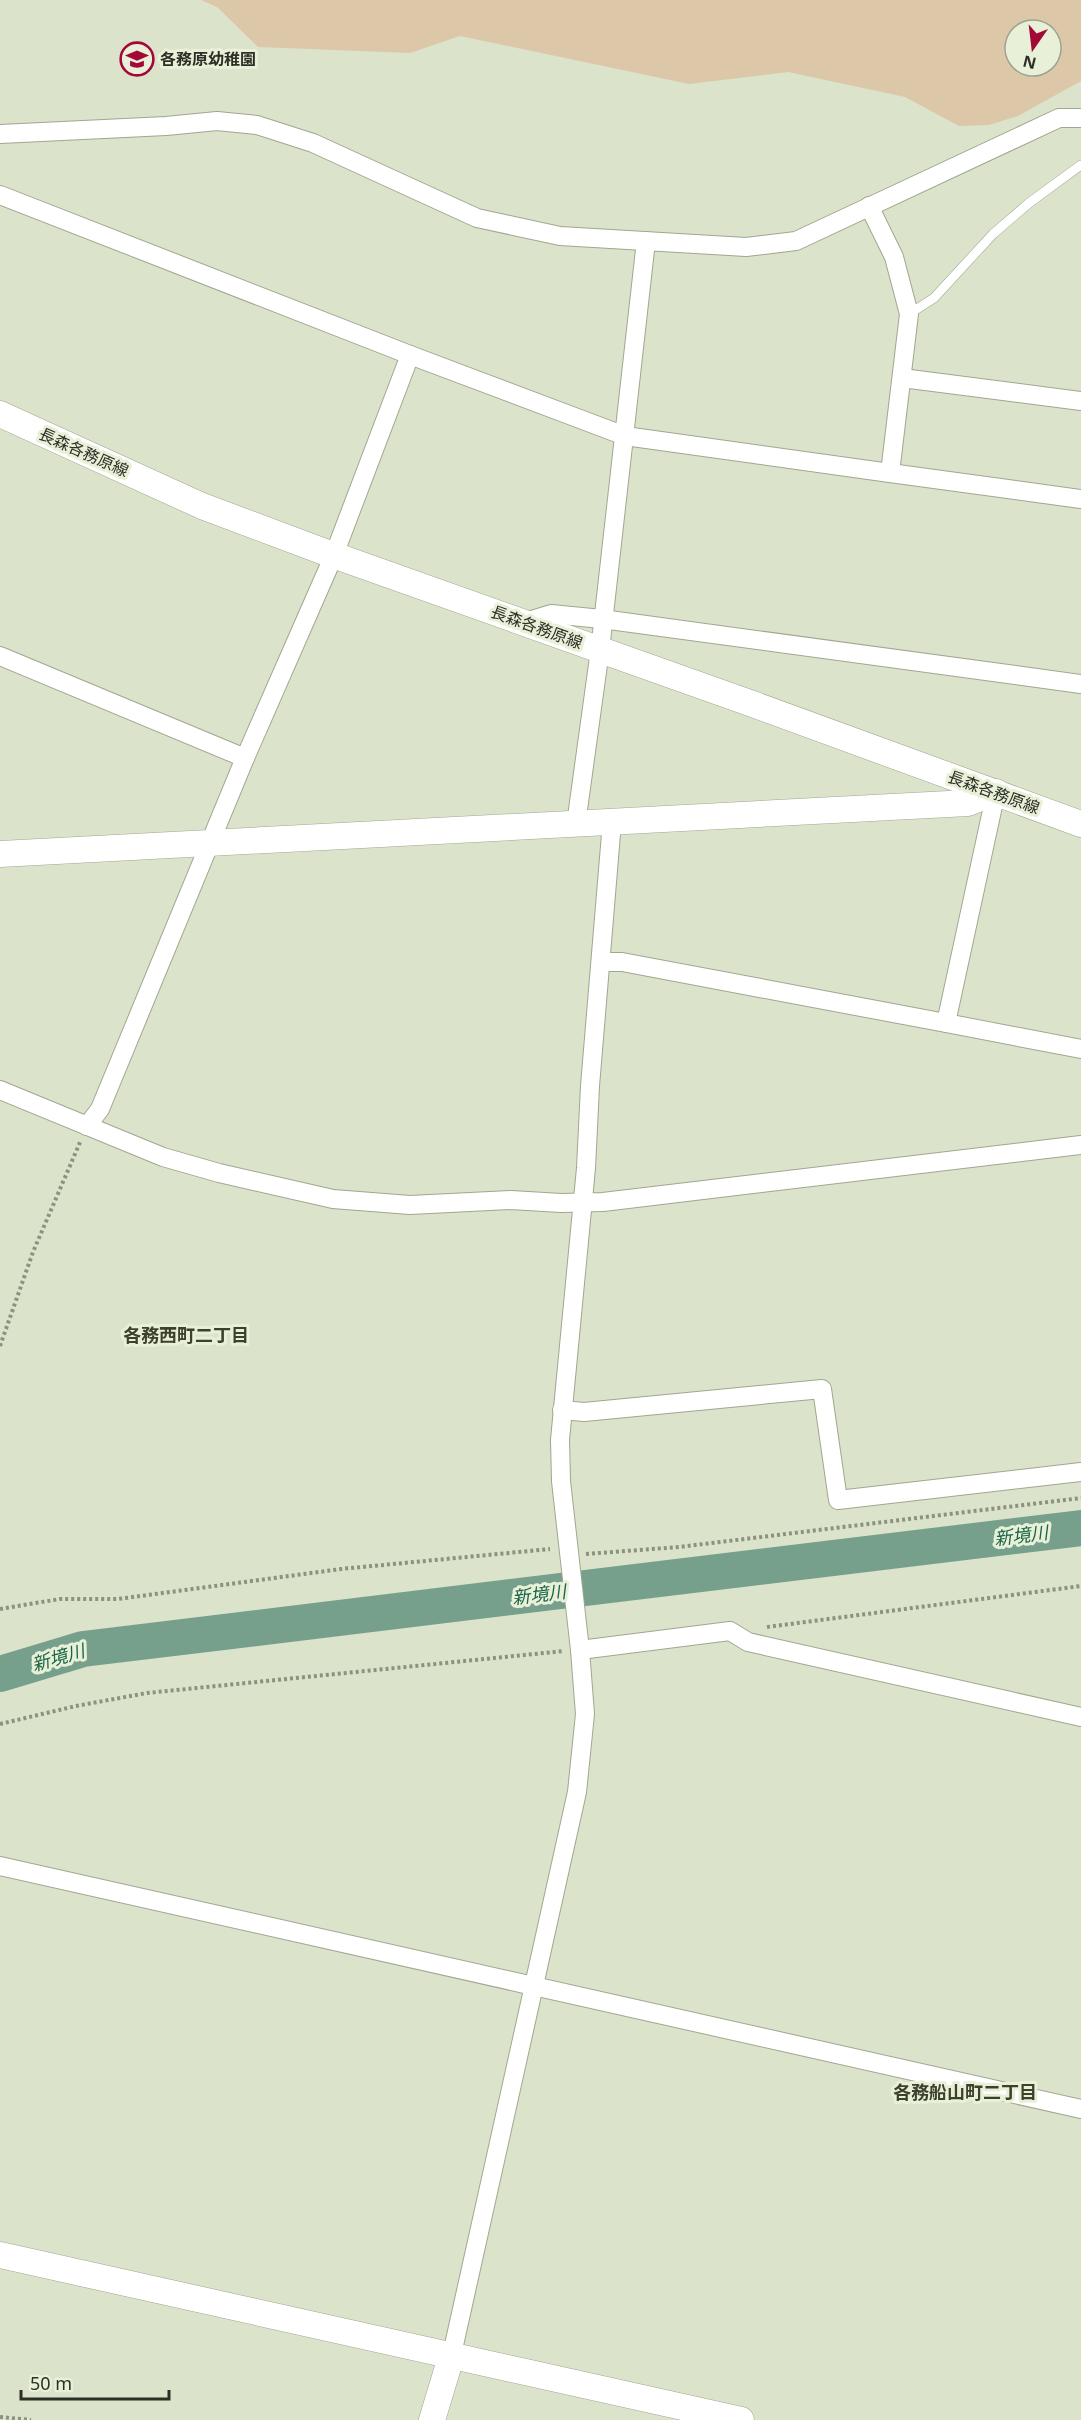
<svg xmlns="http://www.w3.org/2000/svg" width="1081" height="2420" font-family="'Noto Sans','Noto Sans JP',sans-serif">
<rect width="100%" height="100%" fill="#dbe3cb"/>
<path fill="#dcc8a9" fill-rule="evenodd" d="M 201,0 L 1081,0 L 1081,81 L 1018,116 L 989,125 L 959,126 L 905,97 L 788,72 L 689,84 L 460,36 L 410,53 L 258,47 L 217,7 ZM 1015,30 L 1051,30 L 1051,66 L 1015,66 Z"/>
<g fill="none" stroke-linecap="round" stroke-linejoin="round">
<path stroke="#76a08c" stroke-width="36" d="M 0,1674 L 83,1649 L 1081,1528"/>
<g stroke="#a0a790" stroke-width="10">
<path id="lane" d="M 909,314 L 934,298 L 993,234 L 1029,203 L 1081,165"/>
</g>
<g stroke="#a0a790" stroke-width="20">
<g id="street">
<path d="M 0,134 L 166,126 L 217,121 L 257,125 L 313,143 L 477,218 L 560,236 L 746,247 L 796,241 L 1059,118 L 1081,118"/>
<path d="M 0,195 L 410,355 L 625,436 L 890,473 L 909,314 L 894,257 L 869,206"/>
<path d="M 902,378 L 1081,401"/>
<path d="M 890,473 L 1081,499"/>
<path d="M 525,622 L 551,614 L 602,619 L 1081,684"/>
<path d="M 0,656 L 245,758"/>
<path d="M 576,824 L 600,650 L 646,241"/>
<path d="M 601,962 L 622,962 L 946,1023 L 996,792"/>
<path d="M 946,1023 L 1081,1049"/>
<path d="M 0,1090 L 163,1157 L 219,1173 L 333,1199 L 410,1205 L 511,1200 L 561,1203 L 603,1202 L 1081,1145"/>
<path d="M 87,1126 L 100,1109 L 245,758 L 334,555 L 410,355"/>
<path d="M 562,1410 L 584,1412 L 822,1389 L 838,1500 L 1081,1472"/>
<path d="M 580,1650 L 730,1631 L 748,1642 L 1081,1717"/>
<path d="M 0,1866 L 1081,2109"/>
<path d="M 452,2354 L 577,1792 L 585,1714 L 580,1650 L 561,1481 L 560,1440 L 586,1168 L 590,1086 L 612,822"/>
</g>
</g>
<g stroke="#a0a790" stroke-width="27">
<g id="secondary">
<path d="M 0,414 L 202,506 L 322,551 L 747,702 L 1081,824"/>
<path d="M 0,854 C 322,834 645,823 968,803 L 996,792"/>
<path d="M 0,2255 L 741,2420"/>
<path d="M 432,2420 L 452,2354"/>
</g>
</g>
<g stroke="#8c9280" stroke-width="4" stroke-dasharray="3 3" stroke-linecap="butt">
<path d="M 0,1346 L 33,1252 L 81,1140"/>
<path d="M 586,1554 L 679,1547 L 1081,1498"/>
<path d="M 0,1609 L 60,1599 L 118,1599 L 341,1569 L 550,1549"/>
<path d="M 767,1627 L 1081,1586"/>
<path d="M 0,1724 L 76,1706 L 147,1693 L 564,1651"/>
<path d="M 0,2417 L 31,2420"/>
</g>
<use href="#lane" stroke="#fff" stroke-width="9"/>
<use href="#street" stroke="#fff" stroke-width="18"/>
<use href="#secondary" stroke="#fff" stroke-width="26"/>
</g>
<defs>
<g id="school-ring" transform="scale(1.725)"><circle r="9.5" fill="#e8f0d8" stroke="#a40837" stroke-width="1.5"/><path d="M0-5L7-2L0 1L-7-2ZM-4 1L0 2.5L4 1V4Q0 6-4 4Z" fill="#a40837"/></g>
</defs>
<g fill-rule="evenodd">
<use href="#school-ring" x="137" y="59"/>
</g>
<g text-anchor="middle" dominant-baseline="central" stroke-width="6" stroke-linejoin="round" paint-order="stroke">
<g font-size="16" font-weight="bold" fill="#2c2f26" stroke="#e8f0d8" text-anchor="start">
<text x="160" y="59">各務原幼稚園</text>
</g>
<g font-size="16" fill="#2c2f26" stroke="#e8f0d8">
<text transform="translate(84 452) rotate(24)">長森各務原線</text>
<text transform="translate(537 627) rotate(20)">長森各務原線</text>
<text transform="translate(994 792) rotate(20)">長森各務原線</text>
</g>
<g font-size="18" font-weight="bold" fill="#3b412d" stroke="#e8f0d8">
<text x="186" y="1335">各務西町二丁目</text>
<text x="965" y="2092">各務船山町二丁目</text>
</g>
<g font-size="18" font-style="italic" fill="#196448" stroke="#e8f0d8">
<text transform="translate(1021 1535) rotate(-7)">新境川</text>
<text transform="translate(539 1594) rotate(-7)">新境川</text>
<text transform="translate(58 1657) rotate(-16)">新境川</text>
</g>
</g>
<g transform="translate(1033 48) rotate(194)"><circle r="28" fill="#e8f0d8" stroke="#9da391" stroke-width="1.5"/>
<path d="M0-4.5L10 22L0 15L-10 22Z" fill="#a40837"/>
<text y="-9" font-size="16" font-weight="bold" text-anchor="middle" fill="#2c2f26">N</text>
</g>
<path d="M21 2390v9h148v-9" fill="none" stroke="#2c2f26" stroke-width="3"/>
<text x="30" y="2390" font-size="18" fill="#2c2f26" stroke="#e8f0d8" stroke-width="4.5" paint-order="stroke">50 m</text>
</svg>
